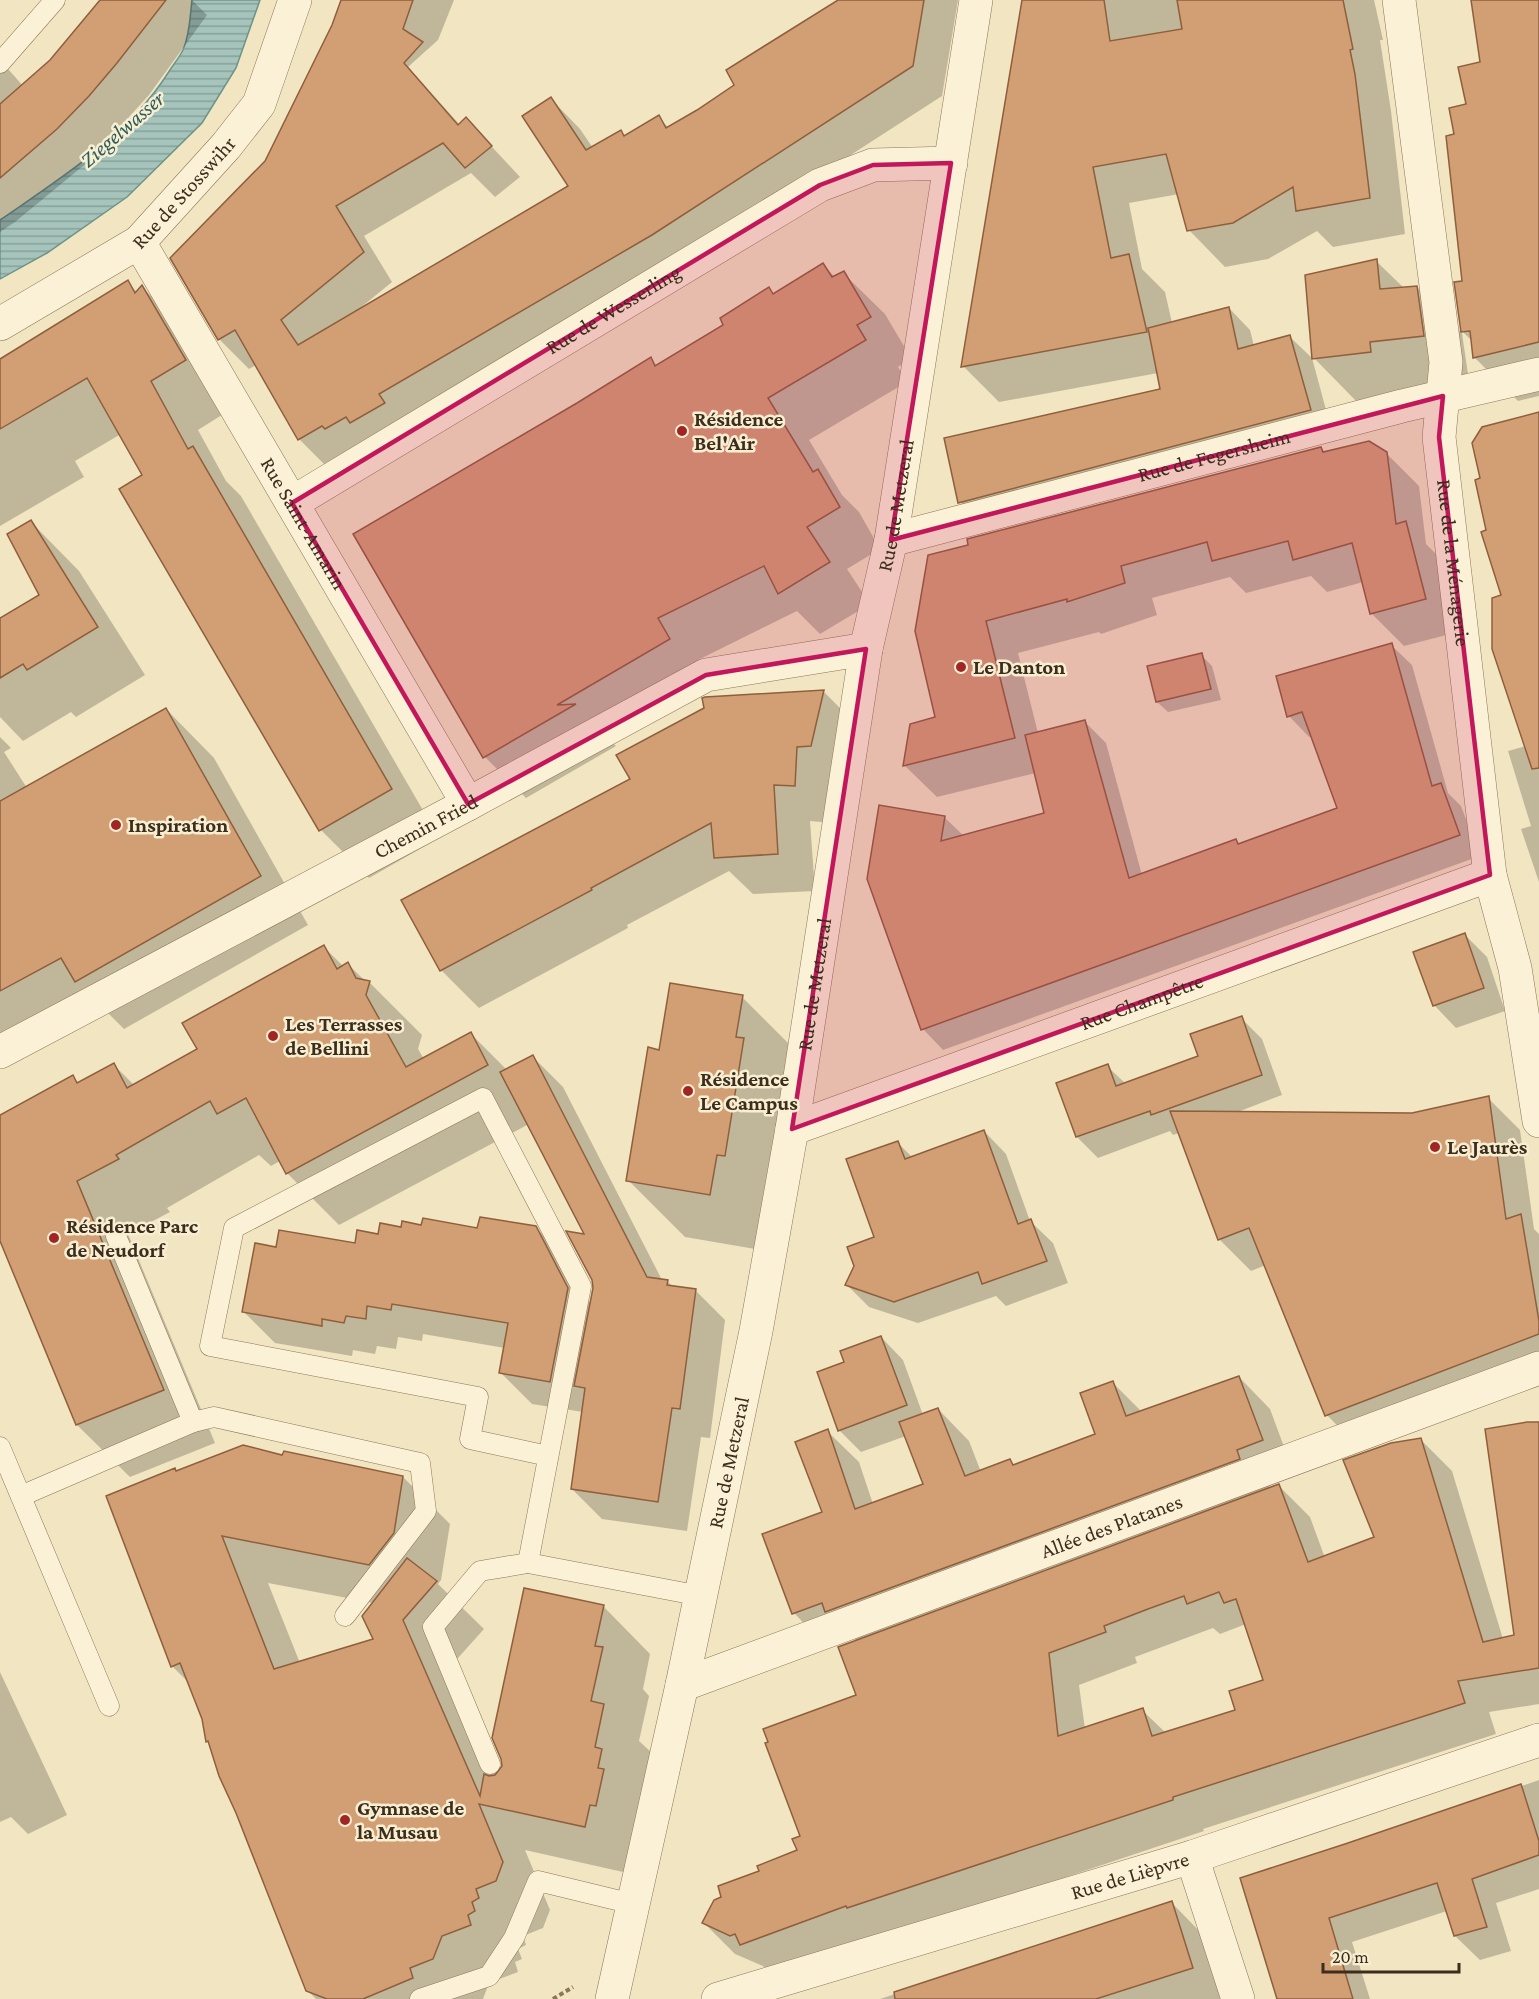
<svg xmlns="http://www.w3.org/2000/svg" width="1539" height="1999" font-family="'Crimson Pro',serif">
<defs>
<pattern id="water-rules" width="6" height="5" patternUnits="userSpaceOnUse" patternTransform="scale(1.5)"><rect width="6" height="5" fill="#a5c4bc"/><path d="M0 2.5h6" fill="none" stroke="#88a098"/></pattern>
</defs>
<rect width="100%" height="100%" fill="#f1e5c2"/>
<path fill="url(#water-rules)" stroke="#6b938a" stroke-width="1.5" d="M 192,0 L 260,0 L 236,68 L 202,123 L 127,197 L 47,253 L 0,279 L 0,220 C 61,178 127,137 168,73 C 173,65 179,58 183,50 C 190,34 190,16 192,0 Z"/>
<g fill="#0003" fill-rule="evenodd">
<path d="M 100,0 L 192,0 L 207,15 L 149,95 L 89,161 L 15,222 L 0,232 L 0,60 L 24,87 L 51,61 Z"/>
<path d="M 343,0 L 454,0 L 438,40 L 408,67 L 460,125 L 466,119 L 520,177 L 495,197 L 471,173 L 364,236 L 392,282 L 359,309 L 571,187 L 551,99 L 580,129 L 593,148 L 620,132 L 625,137 L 658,117 L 669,128 L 736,85 L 841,0 L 958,0 L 942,96 L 682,264 L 329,469 L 299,439 L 256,365 L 249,369 L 219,339 L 172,258 L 267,162 L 334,26 Z"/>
<path d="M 1023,0 L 1374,0 L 1383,40 L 1380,40 L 1391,111 L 1405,234 L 1333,247 L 1317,231 L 1268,259 L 1225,267 L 1189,230 L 1179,194 L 1129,203 L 1142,269 L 1165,292 L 1172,323 L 1229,308 L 1250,330 L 1254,346 L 1290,337 L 1312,358 L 1332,432 L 981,524 L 960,502 L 1162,390 L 1158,373 L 999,402 L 963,366 Z"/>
<path d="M 1472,0 L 1539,0 L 1539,396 L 1518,401 L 1475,358 L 1472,341 L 1462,331 L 1464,283 L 1455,136 L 1481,63 Z"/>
<path d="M 1376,261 L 1404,288 L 1417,287 L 1462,333 L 1469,381 L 1359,404 L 1314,358 Z"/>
<path d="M 823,265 L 835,277 L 843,273 L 885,314 L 911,358 L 898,367 L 907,382 L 809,440 L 842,495 L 859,512 L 880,549 L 847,569 L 870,604 L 820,634 L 797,611 L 698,660 L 711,681 L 610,740 L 616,746 L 526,798 L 485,757 L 577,405 L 651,359 L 657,366 L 725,325 L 769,289 L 774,294 Z"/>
<path d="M 127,282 L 137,292 L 142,287 L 190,335 L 233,408 L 198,430 L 226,481 L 241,496 L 439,838 L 369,878 L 321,830 L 121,489 L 144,476 L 121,434 L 75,461 L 84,477 L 0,526 L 0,361 Z"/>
<path d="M 1539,414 L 1539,882 L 1521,829 L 1531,826 L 1508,751 L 1526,746 L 1502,596 L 1488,531 L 1482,479 Z"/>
<path d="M 1321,448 L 1326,453 L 1386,453 L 1419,486 L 1426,544 L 1438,556 L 1458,632 L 1404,646 L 1371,613 L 1363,582 L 1327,592 L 1311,576 L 1246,593 L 1230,577 L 1152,598 L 1157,615 L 1101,634 L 1099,632 L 1018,653 L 1038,733 L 1085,722 L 1106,743 L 1142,875 L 1236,841 L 1240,845 L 1339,809 L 1312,736 L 1309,737 L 1289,716 L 1391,645 L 1412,665 L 1448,793 L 1461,806 L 1480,856 L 943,1050 L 923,1029 L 868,879 L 944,817 L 964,836 L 1045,814 L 1036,773 L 937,797 L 904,765 L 937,718 L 917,633 Z"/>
<path d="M 31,522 L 79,571 L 145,675 L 76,717 L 71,712 L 23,741 L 0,717 L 0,620 L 41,596 Z"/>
<path d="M 1201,655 L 1212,666 L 1221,700 L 1168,712 L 1157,702 Z"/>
<path d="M 823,691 L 861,729 L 832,823 L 810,821 L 815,891 L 753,894 L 729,871 L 627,925 L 628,928 L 479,1008 L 441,970 Z"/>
<path d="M 166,709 L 214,758 L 308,925 L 124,1029 L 104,1009 L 0,1065 L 0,737 L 11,748 L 4,752 L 27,788 Z"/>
<path d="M 1465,935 L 1487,957 L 1505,1011 L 1456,1028 L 1434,1005 Z"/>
<path d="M 323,946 L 344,967 L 348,964 L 366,982 L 369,982 L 422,1035 L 418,1049 L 424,1059 L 471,1034 L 507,1070 L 533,1057 L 563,1087 L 662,1280 L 667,1281 L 673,1287 L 695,1290 L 725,1320 L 710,1438 L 701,1437 L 687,1531 L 602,1519 L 572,1489 L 583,1412 L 532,1404 L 501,1373 L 505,1348 L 423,1334 L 422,1341 L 398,1337 L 396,1349 L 377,1346 L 375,1354 L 353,1350 L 352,1356 L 275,1343 L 244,1312 L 278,1249 L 356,1245 L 402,1229 L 423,1227 L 479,1230 L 536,1228 L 567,1259 L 591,1305 L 594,1288 L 587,1236 L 529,1124 L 339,1225 L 287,1173 L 280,1161 L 271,1166 L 259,1155 L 167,1208 L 170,1212 L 128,1234 L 215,1443 L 130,1477 L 77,1425 L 0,1225 L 0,1116 L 73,1077 L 79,1083 L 113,1064 L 134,1085 L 199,1049 Z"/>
<path d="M 742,997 L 799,1054 L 767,1251 L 685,1237 L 628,1180 L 660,1051 Z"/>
<path d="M 1241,1018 L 1262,1039 L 1282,1095 L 1235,1113 L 1412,1115 L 1488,1098 L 1520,1130 L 1534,1229 L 1539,1234 L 1539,1377 L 1358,1447 L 1327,1415 L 1266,1265 L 1251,1271 L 1219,1239 L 1179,1133 L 1173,1135 L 1170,1131 L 1098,1158 L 1077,1137 L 1058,1084 L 1107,1066 L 1126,1084 L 1200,1057 Z"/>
<path d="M 984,1131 L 1006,1154 L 1030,1221 L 1053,1243 L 1068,1283 L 1006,1306 L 996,1296 L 918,1323 L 869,1307 L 847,1285 L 876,1238 L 897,1142 L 913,1158 Z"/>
<path d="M 881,1337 L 903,1360 L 923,1415 L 938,1409 L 969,1441 L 981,1472 L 1010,1461 L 1015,1466 L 1097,1435 L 1113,1383 L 1142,1412 L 1239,1377 L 1270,1409 L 1293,1471 L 1268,1481 L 1270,1489 L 1279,1486 L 1310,1517 L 1325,1558 L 1376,1538 L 1421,1440 L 1452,1471 L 1503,1639 L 1516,1636 L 1539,1423 L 1539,1704 L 1489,1712 L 1496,1734 L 1203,1829 L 1204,1831 L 772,1975 L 763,1966 L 735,1954 L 704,1923 L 761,1872 L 799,1851 L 801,1837 L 858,1696 L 857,1642 L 851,1635 L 825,1645 L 794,1613 L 824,1513 L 827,1431 L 859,1462 L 873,1504 L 925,1485 L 906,1436 L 861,1452 L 839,1430 L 846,1363 ZM 1246,1624 L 1265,1681 L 1237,1711 L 1166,1733 L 1142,1710 L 1085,1729 L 1079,1685 L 1137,1663 L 1135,1657 L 1213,1628 L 1220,1634 Z"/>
<path d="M 283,1456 L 403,1477 L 450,1524 L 441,1580 L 438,1584 L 484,1629 L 449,1668 L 496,1776 L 603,1606 L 650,1654 L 643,1689 L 649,1696 L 639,1741 L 651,1752 L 632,1874 L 525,1850 L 550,1910 L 543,1928 L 523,1936 L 526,1945 L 518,1949 L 522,1959 L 515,1962 L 518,1972 L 489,1983 L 483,1999 L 316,1999 L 308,1991 L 211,1745 L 207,1741 L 203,1718 L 189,1683 L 172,1666 L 176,1472 ZM 268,1583 L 374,1603 L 375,1640 L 300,1663 Z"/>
<path d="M 0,1672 L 67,1815 L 28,1834 L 11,1817 L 0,1822 Z"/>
<path d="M 1539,1780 L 1539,1889 L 1496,1903 L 1511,1951 L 1480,1960 L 1455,1936 L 1447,1911 L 1352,1942 L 1370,1999 L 1277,1999 L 1346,1846 Z"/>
<path d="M 1172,1903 L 1208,1940 L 1227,1999 L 880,1999 Z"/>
</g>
<g fill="#d29f75" stroke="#8e5f3c" stroke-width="1.5" fill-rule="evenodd">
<path d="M 100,0 L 166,0 L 117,63 L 89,96 L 57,129 L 0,178 L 0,104 L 50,60 Z"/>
<path d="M 341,0 L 413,0 L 403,29 L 423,42 L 404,63 L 458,125 L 466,117 L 492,146 L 465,168 L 443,143 L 336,206 L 364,252 L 281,320 L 298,345 L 568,186 L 522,116 L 551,97 L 586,150 L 621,130 L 624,136 L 659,115 L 666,128 L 697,110 L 734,85 L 726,70 L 838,0 L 924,0 L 913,66 L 652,235 L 379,394 L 385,403 L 350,423 L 346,417 L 325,429 L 322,426 L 298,440 L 235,330 L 218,340 L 170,258 L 265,161 L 332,25 Z"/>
<path d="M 1022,0 L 1104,0 L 1110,41 L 1182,29 L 1177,0 L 1343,0 L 1353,49 L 1350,50 L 1355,74 L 1370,198 L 1296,211 L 1293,187 L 1233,223 L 1187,231 L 1166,154 L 1093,167 L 1111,258 L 1129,254 L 1147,332 L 961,367 Z"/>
<path d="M 1471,0 L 1539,0 L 1539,342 L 1473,358 L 1470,331 L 1461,332 L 1454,282 L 1462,281 L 1446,136 L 1454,134 L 1449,108 L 1466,104 L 1458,67 L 1480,62 Z"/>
<path d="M 1377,259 L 1380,289 L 1417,286 L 1424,336 L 1370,342 L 1371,352 L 1312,359 L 1305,275 Z"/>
<path d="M 823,263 L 832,277 L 844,271 L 871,317 L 857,325 L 866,340 L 768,398 L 813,472 L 818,469 L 840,507 L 807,527 L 830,562 L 778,594 L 764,566 L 658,618 L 670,639 L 557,705 L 576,704 L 483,758 L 353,534 L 577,403 L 651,357 L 655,366 L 723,325 L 720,318 L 769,287 L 773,294 Z"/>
<path d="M 128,280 L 135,293 L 142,285 L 186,360 L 151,381 L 188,449 L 193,446 L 392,789 L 319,831 L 119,489 L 142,475 L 87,378 L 0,429 L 0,359 Z"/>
<path d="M 1229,307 L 1238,349 L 1290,335 L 1311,410 L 958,503 L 944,438 L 1160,389 L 1148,328 Z"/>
<path d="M 1539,412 L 1539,768 L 1532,769 L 1492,649 L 1492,598 L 1501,595 L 1481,532 L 1486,530 L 1475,480 L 1480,478 L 1472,443 L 1482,427 Z"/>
<path d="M 1369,441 L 1387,452 L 1396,524 L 1406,521 L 1426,599 L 1370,614 L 1352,543 L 1293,560 L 1288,541 L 1212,561 L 1207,542 L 1121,566 L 1125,583 L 1067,602 L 1067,599 L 986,621 L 1015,738 L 903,766 L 910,724 L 935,717 L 915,631 L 928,555 L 968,545 L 967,539 L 1321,447 L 1323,452 Z"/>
<path d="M 31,520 L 98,627 L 27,670 L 23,664 L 0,678 L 0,618 L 39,595 L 7,534 Z"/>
<path d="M 1392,643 L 1432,786 L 1441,783 L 1460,835 L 921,1030 L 867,879 L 879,805 L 945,816 L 941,841 L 1044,813 L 1025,735 L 1085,720 L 1129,878 L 1236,839 L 1238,844 L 1337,808 L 1302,712 L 1287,717 L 1276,676 Z"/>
<path d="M 1202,653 L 1211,689 L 1156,702 L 1147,666 Z"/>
<path d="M 824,690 L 811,746 L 797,747 L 795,786 L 774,785 L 778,854 L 714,858 L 711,823 L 591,888 L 592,890 L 440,971 L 401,900 L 630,779 L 616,755 L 704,708 L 702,698 L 705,697 Z"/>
<path d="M 166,708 L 261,876 L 75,982 L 61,958 L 0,991 L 0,801 Z"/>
<path d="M 1465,933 L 1484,988 L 1433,1006 L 1413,952 Z"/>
<path d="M 324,945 L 337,969 L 348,962 L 356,978 L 370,981 L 366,995 L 406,1067 L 471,1032 L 488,1065 L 286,1174 L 246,1098 L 217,1114 L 210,1101 L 116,1155 L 119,1159 L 77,1181 L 164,1390 L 76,1425 L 0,1241 L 0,1115 L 73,1075 L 77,1083 L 114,1063 L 127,1088 L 197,1049 L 182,1023 Z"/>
<path d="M 670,983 L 743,995 L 736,1037 L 744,1038 L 725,1156 L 717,1155 L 710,1195 L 626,1181 L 648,1047 L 659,1050 Z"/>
<path d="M 1242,1016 L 1262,1075 L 1151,1115 L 1150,1111 L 1076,1137 L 1056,1083 L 1108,1064 L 1116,1086 L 1198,1056 L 1190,1034 Z"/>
<path d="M 533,1055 L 647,1277 L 668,1280 L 667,1285 L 696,1289 L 680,1409 L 672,1408 L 658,1502 L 571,1489 L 585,1388 L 574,1386 L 593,1288 L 592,1280 L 566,1231 L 584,1234 L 500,1072 Z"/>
<path d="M 1489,1096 L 1506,1219 L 1521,1214 L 1539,1321 L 1539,1334 L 1325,1416 L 1249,1228 L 1218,1240 L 1170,1111 L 1412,1113 Z"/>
<path d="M 984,1130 L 1018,1224 L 1031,1219 L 1047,1261 L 982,1284 L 978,1272 L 894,1302 L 845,1285 L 854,1266 L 847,1247 L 874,1237 L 846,1159 L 898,1141 L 905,1159 Z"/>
<path d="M 480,1217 L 536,1226 L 568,1288 L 550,1382 L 499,1373 L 508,1323 L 392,1304 L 391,1310 L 367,1306 L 366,1319 L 346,1316 L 344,1323 L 322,1319 L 322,1326 L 242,1312 L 255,1243 L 276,1247 L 279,1230 L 355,1243 L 357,1230 L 378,1234 L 380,1223 L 401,1227 L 402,1221 L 421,1225 L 423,1218 L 477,1228 Z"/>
<path d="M 881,1336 L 907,1405 L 838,1431 L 817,1372 L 844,1362 L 840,1351 Z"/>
<path d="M 1239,1376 L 1263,1440 L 1237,1450 L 1240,1459 L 825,1612 L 822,1603 L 792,1614 L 762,1534 L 822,1512 L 795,1442 L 828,1429 L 855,1509 L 923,1484 L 899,1422 L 938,1408 L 965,1476 L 1010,1459 L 1013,1465 L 1095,1434 L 1080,1393 L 1113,1381 L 1126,1416 Z"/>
<path d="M 1527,1422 L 1539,1422 L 1539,1668 L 1458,1681 L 1465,1703 L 1173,1797 L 1173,1800 L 847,1908 L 846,1906 L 740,1945 L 735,1934 L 730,1936 L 702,1923 L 714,1900 L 721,1897 L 718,1886 L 759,1871 L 757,1866 L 797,1850 L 792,1839 L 800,1836 L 765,1743 L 768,1742 L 763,1729 L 856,1695 L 838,1647 L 1279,1484 L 1308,1562 L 1374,1537 L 1343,1460 L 1391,1443 L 1421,1438 L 1483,1642 L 1514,1635 L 1485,1429 ZM 1219,1592 L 1224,1603 L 1236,1599 L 1263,1680 L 1229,1691 L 1235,1710 L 1152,1736 L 1143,1708 L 1058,1736 L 1049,1653 L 1106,1632 L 1104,1626 L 1148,1609 L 1184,1596 L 1187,1604 Z"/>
<path d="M 243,1445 L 282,1455 L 284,1451 L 403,1476 L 394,1533 L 369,1565 L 222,1536 L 274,1669 L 373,1639 L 362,1616 L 407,1558 L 437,1581 L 403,1620 L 480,1796 L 484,1774 L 489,1776 L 495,1775 L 502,1766 L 501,1759 L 492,1738 L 524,1588 L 604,1605 L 595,1646 L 603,1647 L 591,1701 L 604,1704 L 595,1747 L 602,1749 L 598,1768 L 604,1769 L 596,1806 L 590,1805 L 585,1827 L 479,1804 L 503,1862 L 496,1881 L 476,1889 L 479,1898 L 472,1902 L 475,1911 L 468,1915 L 471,1925 L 442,1936 L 433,1959 L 410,1968 L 413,1978 L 363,1999 L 327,1999 L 306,1991 L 236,1813 L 219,1776 L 208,1741 L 206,1742 L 202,1719 L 180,1663 L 171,1667 L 106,1496 L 175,1468 L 176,1471 Z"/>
<path d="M 1521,1784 L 1539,1841 L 1539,1855 L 1472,1879 L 1487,1927 L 1454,1936 L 1437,1883 L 1329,1918 L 1353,1999 L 1277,1999 L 1240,1878 L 1345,1844 Z"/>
<path d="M 1172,1901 L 1193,1968 L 1096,1999 L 895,1999 L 894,1992 Z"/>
</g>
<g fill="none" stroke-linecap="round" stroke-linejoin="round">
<g stroke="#8d7658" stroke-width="21">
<g id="lane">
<path d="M 0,63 L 55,0"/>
<path d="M 116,1236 L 193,1422"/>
<path d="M 0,1447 L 109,1706"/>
<path d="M 548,1456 L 470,1439 L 478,1397 L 210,1346 L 234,1228 L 483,1098 L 581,1286 L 528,1563 L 701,1596"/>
<path d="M 21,1496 L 193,1422 L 214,1417 L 420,1463 L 426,1511 L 345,1616"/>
<path d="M 490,1764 L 433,1627 L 480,1571 L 528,1563"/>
<path d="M 420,1999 L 489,1976 L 514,1938 L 538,1881 L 633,1904"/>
</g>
</g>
<g stroke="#8d7658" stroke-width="34">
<g id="street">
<path id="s1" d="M 1399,0 L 1444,347 L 1446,362 L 1439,437 L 1490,875 L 1515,968 L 1539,1121"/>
<path id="s2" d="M 139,242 L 468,804"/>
<path id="s3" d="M 0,324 L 139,242 L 226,146 L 259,104 L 295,0"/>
<path id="s4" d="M 292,503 L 820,185 L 873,165 L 951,163"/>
<path id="s5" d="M 891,540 L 1402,406 L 1539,374"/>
<path id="s6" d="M 0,1052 L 468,804 L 706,675 L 866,649"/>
<path id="s7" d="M 792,1129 L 1490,875"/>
<path id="s8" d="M 682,1685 L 1539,1368"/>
<path d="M 1192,1857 L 1238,1999"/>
<path id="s9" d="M 612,1999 L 682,1685 L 756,1331 L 792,1129 L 866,649 L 891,540 L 976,0"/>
<path id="s10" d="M 718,1999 L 1192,1857 L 1539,1740"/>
</g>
</g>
<path stroke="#8d7658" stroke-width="4" stroke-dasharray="4.5 3" stroke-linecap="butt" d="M 553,1999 L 573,1987"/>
<use href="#lane" stroke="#fbf1d6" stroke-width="20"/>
<use href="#street" stroke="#fbf1d6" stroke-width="33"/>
</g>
<path fill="#c2185b" fill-opacity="0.2" stroke="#c2185b" stroke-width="4.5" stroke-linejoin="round" d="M 951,163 L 891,540 L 1443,396 L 1439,437 L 1490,875 L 792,1129 L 866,649 L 706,675 L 468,804 L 292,503 L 820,185 L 873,165 Z"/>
<g fill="#a02623" stroke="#f8eed2" stroke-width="2">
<circle cx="682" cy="431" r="6"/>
<circle cx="961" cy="667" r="6"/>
<circle cx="116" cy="825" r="6"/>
<circle cx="273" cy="1036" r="6"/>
<circle cx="688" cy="1091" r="6"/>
<circle cx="1435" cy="1147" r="6"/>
<circle cx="54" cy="1238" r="6"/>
<circle cx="345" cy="1820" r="6"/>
</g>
<g text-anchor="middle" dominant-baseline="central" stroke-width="5" stroke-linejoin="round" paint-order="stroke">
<g font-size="21" fill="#3c2d1d" stroke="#f8eed2">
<text stroke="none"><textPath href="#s3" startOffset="228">Rue de Stosswihr</textPath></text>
<text stroke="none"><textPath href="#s4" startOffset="375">Rue de Wesserling</textPath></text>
<text stroke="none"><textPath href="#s5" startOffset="334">Rue de Fegersheim</textPath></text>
<text stroke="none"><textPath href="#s9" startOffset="1521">Rue de Metzeral</textPath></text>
<text stroke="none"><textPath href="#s2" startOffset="326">Rue Saint-Amarin</textPath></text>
<text stroke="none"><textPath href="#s1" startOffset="567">Rue de la Ménagerie</textPath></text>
<text stroke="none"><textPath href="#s6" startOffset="482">Chemin Fried</textPath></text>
<text stroke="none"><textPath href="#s9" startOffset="1035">Rue de Metzeral</textPath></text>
<text stroke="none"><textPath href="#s7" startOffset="372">Rue Champêtre</textPath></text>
<text stroke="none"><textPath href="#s9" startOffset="549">Rue de Metzeral</textPath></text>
<text stroke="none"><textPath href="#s8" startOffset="458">Allée des Platanes</textPath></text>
<text stroke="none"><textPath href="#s10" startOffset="430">Rue de Lièpvre</textPath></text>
</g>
<g font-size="21" font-weight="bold" fill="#3c2d1d" stroke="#f8eed2" text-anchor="start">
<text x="694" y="419">Résidence<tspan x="694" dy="24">Bel'Air</tspan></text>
<text x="973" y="667">Le Danton</text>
<text x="128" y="825">Inspiration</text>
<text x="285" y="1024">Les Terrasses<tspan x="285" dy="24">de Bellini</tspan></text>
<text x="700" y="1079">Résidence<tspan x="700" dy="24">Le Campus</tspan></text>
<text x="1447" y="1147">Le Jaurès</text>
<text x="66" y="1226">Résidence Parc<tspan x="66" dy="24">de Neudorf</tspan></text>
<text x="357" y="1808">Gymnase de<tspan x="357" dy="24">la Musau</tspan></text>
</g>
<g font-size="22" font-style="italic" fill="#2b5c5b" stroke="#f8eed2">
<text transform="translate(122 129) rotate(-41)">Ziegelwasser</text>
</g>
</g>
<path d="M1323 1963v9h136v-9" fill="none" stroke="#3c2d1d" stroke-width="3"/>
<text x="1332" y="1963" font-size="18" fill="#3c2d1d" stroke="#f8eed2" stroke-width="4.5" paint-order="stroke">20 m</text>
</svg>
